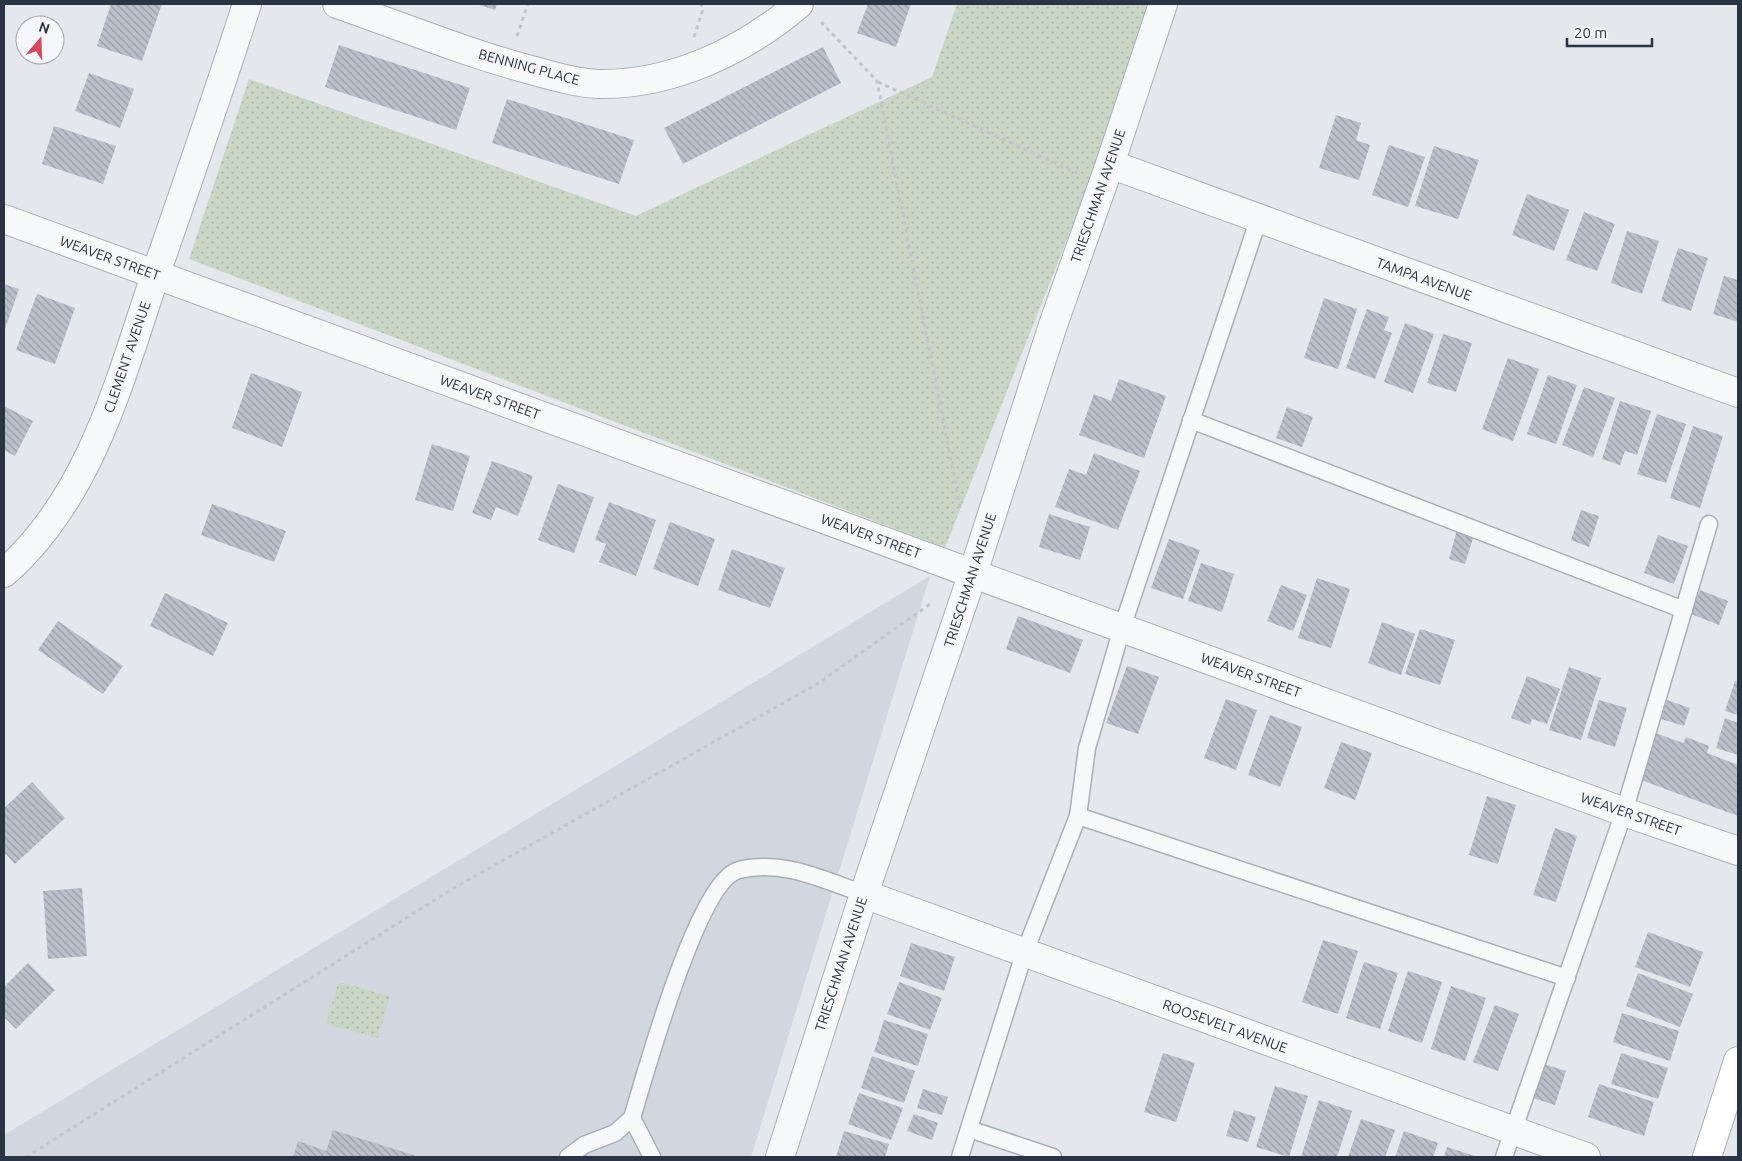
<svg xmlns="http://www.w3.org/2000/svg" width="1742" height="1161" font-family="Ubuntu,sans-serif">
<defs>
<pattern id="park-dots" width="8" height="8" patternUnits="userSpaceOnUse" patternTransform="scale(1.25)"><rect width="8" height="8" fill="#c9d6c5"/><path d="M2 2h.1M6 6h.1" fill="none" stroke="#adb8ab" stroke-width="1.8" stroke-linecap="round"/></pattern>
<pattern id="building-back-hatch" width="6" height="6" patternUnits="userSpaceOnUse" patternTransform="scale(1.25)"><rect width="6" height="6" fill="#bbc0ca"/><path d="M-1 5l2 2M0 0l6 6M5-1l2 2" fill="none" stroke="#989da6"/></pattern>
</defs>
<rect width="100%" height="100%" fill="#e4e7ec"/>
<path fill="#d2d6de" d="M 930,576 L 751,1157 L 4,1157 L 4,1135 Z"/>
<g fill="url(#park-dots)">
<path d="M 957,4 L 1160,4 L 945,548 L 189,259 L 249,79 L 636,216 L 932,77 Z"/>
<path d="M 338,982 L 390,996 L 378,1038 L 326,1024 Z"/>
</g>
<g fill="url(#building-back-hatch)">
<path d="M 111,4 L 162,4 L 142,61 L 97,46 Z"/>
<path d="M 476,4 L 497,4 L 495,10 Z"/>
<path d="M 868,4 L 911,4 L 896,47 L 857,33 Z"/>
<path d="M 339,45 L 470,88 L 456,130 L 325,87 Z"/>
<path d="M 823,47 L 841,83 L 683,164 L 664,128 Z"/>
<path d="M 89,73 L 134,89 L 120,128 L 75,111 Z"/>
<path d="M 507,99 L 634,140 L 619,184 L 492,143 Z"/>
<path d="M 1336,115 L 1361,123 L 1356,140 L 1370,145 L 1359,180 L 1319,168 Z"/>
<path d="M 54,126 L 116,146 L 103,184 L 42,164 Z"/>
<path d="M 1389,145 L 1425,157 L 1408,207 L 1372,195 Z"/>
<path d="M 1434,146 L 1479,160 L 1458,219 L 1415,206 Z"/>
<path d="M 1527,194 L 1569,210 L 1554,251 L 1512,235 Z"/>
<path d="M 1584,212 L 1615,224 L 1597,271 L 1566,260 Z"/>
<path d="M 1627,231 L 1659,241 L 1642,294 L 1611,283 Z"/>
<path d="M 1678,248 L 1708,258 L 1691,311 L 1661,301 Z"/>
<path d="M 1724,276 L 1738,280 L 1738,322 L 1713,314 Z"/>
<path d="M 4,284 L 19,289 L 4,332 Z"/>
<path d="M 37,294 L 75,308 L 55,364 L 16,350 Z"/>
<path d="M 1324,298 L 1357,309 L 1338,369 L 1304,358 Z"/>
<path d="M 1367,309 L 1389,317 L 1384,330 L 1392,333 L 1375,379 L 1346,368 Z"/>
<path d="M 1405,323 L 1434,334 L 1413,393 L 1384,382 Z"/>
<path d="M 1443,334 L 1472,343 L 1456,392 L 1427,383 Z"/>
<path d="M 1508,358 L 1539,369 L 1513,441 L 1482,429 Z"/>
<path d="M 251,373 L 302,392 L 282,447 L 232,428 Z"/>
<path d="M 1548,375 L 1577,385 L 1556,444 L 1527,434 Z"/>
<path d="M 1119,379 L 1166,396 L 1144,458 L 1079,435 L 1094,394 L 1111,401 Z"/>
<path d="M 1584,387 L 1615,398 L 1593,457 L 1562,445 Z"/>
<path d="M 1620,401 L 1651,411 L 1637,455 L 1625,451 L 1620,465 L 1602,459 Z"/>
<path d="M 4,406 L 33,421 L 15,456 L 4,450 Z"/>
<path d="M 1287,407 L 1313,417 L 1302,447 L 1276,438 Z"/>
<path d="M 1657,414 L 1686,424 L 1666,483 L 1637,474 Z"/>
<path d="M 1693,426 L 1723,436 L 1700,508 L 1670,498 Z"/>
<path d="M 432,444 L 470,456 L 453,511 L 415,500 Z"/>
<path d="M 1094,453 L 1140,471 L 1118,530 L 1055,507 L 1069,469 L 1086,475 Z"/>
<path d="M 492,461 L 533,476 L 518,516 L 496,507 L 491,520 L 472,513 Z"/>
<path d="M 558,484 L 594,497 L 574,553 L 538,540 Z"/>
<path d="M 609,502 L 656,520 L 636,576 L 599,562 L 606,544 L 595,540 Z"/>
<path d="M 212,504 L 286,531 L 274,562 L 201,535 Z"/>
<path d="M 1581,510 L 1599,516 L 1589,547 L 1571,540 Z"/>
<path d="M 1049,514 L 1090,527 L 1080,560 L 1039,547 Z"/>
<path d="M 670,522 L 715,539 L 698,586 L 653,569 Z"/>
<path d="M 1457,530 L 1474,535 L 1465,564 L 1449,559 Z"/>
<path d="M 1658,535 L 1688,546 L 1674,584 L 1644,573 Z"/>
<path d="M 1169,539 L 1200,550 L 1183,599 L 1151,588 Z"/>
<path d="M 732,549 L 785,568 L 770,608 L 718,590 Z"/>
<path d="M 1201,563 L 1234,574 L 1222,612 L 1188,601 Z"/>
<path d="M 1317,578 L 1350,589 L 1331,648 L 1298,638 Z"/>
<path d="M 1281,585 L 1307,595 L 1293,631 L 1267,621 Z"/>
<path d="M 1700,590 L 1728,601 L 1719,625 L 1691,614 Z"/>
<path d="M 165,593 L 228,623 L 213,656 L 150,626 Z"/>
<path d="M 1018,616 L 1083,640 L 1070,673 L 1006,649 Z"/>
<path d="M 58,621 L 123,666 L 103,694 L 38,650 Z"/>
<path d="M 1382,622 L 1415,634 L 1401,675 L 1368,663 Z"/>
<path d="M 1420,629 L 1455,640 L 1440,685 L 1405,674 Z"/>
<path d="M 1127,666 L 1159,677 L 1138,734 L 1106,723 Z"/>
<path d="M 1569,667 L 1601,678 L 1581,740 L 1549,730 Z"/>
<path d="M 1527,676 L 1560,689 L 1547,724 L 1532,719 L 1530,725 L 1511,718 Z"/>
<path d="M 1735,681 L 1738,682 L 1738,715 L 1725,711 Z"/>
<path d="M 1226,699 L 1257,710 L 1236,770 L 1204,758 Z"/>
<path d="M 1599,700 L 1627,708 L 1615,747 L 1587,738 Z"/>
<path d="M 1667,700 L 1690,708 L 1684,726 L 1661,719 Z"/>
<path d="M 1270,715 L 1302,727 L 1280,787 L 1248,775 Z"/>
<path d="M 1725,718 L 1738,723 L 1738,755 L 1716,748 Z"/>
<path d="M 1650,731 L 1683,743 L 1686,737 L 1709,746 L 1707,753 L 1738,765 L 1738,816 L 1633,777 Z"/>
<path d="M 1341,742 L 1372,753 L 1355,800 L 1324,788 Z"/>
<path d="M 32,782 L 65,818 L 15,864 L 4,852 L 4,808 Z"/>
<path d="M 1487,796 L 1516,805 L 1498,864 L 1469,855 Z"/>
<path d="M 1555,828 L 1577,836 L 1556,902 L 1533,895 Z"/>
<path d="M 82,888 L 87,956 L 48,959 L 43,891 Z"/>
<path d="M 1648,932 L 1703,952 L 1690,987 L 1635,967 Z"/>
<path d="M 1323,940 L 1358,951 L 1338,1014 L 1302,1002 Z"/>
<path d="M 911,943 L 955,957 L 944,991 L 900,976 Z"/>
<path d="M 1364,962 L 1398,973 L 1380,1029 L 1346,1018 Z"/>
<path d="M 28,963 L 55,990 L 16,1029 L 4,1017 L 4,987 Z"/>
<path d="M 1408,971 L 1442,982 L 1422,1043 L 1388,1031 Z"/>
<path d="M 1638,973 L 1693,994 L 1680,1027 L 1626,1006 Z"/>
<path d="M 899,982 L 942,998 L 930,1030 L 887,1014 Z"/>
<path d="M 1451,986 L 1486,998 L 1465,1061 L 1431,1049 Z"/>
<path d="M 1495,1005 L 1519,1014 L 1498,1071 L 1473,1062 Z"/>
<path d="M 1622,1013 L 1679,1031 L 1670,1061 L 1613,1042 Z"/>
<path d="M 884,1020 L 928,1034 L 918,1066 L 874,1052 Z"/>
<path d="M 1163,1053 L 1195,1063 L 1176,1122 L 1144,1112 Z"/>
<path d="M 1621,1053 L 1668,1068 L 1658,1099 L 1611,1084 Z"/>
<path d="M 872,1056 L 915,1071 L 904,1103 L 861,1088 Z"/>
<path d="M 1544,1064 L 1566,1071 L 1555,1105 L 1533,1098 Z"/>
<path d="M 1599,1084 L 1654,1102 L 1644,1136 L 1588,1117 Z"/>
<path d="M 1275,1086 L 1308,1096 L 1289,1157 L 1256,1147 Z"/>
<path d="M 923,1089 L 948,1097 L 942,1115 L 917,1108 Z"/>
<path d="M 859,1093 L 903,1108 L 891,1140 L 848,1124 Z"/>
<path d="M 1319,1100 L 1352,1111 L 1337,1157 L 1301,1157 Z"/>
<path d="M 1234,1110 L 1256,1117 L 1248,1142 L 1226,1136 Z"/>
<path d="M 914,1114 L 938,1123 L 932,1140 L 907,1131 Z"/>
<path d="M 1361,1119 L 1395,1130 L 1385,1157 L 1348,1157 Z"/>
<path d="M 333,1130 L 420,1157 L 293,1157 L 298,1141 L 326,1151 Z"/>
<path d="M 844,1131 L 889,1144 L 885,1157 L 836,1157 Z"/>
<path d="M 1404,1131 L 1438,1143 L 1433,1157 L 1395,1157 Z"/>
<path d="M 1447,1147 L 1478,1157 L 1444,1157 Z"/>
</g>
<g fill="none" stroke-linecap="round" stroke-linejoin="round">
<g stroke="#a9aeb7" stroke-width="19">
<g id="lane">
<path d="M 1191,420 L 1684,610"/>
<path d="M 1078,816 L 1567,978"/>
<path d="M 632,1118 L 652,1157"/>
<path d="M 969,1129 L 1053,1157"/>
<path d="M 568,1157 L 584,1145 L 615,1133 L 632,1118 C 645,1075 698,880 739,870 C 782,859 824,880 864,894"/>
<path d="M 960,1157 L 1024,954 L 1078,816 L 1087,748 L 1122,628 L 1259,218"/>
<path d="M 1504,1157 L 1624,812 L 1709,524"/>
</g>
</g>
<g stroke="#a9aeb7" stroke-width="30">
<g id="street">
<path d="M 337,4 C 401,26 466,53 531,70 C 553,76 576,83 599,84 C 672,85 744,51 799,4"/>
<path d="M 1110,164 L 1738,393"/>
<path d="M 4,219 L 1624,812 L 1738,851"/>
<path d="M 4,573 C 91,497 120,379 156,273 C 187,184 218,94 247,4"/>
<path d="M 864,894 L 1586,1157"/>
<path d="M 780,1157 L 864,894 L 973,573 L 1053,325 L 1110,164 L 1163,4"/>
</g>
</g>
<g stroke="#a9aeb7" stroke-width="30">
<path id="secondary" d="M 1707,1157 L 1738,1061"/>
</g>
<g stroke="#c2c5cb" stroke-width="3" stroke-dasharray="4 4" stroke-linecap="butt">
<path d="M 821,22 L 877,81 L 961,512"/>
<path d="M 517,36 L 528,4"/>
<path d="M 694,37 L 703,9 L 701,4"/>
<path d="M 878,82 L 1077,173"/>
<path d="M 26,1157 L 454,888 L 817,684 L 933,602"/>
</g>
<use href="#lane" stroke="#f7f8fa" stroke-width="16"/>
<use href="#street" stroke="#f7f8fa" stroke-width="28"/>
<use href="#secondary" stroke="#fff" stroke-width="28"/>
</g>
<g text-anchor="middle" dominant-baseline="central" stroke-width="4" stroke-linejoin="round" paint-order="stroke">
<g font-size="14" fill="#2b3445" stroke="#f4f6f9">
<text transform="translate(529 67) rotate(15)">BENNING PLACE</text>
<text transform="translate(1098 196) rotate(-71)">TRIESCHMAN AVENUE</text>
<text transform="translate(110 258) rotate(20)">WEAVER STREET</text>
<text transform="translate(1424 279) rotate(20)">TAMPA AVENUE</text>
<text transform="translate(127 357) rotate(-71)">CLEMENT AVENUE</text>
<text transform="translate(490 397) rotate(20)">WEAVER STREET</text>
<text transform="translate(871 536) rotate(20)">WEAVER STREET</text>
<text transform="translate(970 580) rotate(-72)">TRIESCHMAN AVENUE</text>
<text transform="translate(1251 675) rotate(20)">WEAVER STREET</text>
<text transform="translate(1631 814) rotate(19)">WEAVER STREET</text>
<text transform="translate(841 964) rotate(-72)">TRIESCHMAN AVENUE</text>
<text transform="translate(1225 1026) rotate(20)">ROOSEVELT AVENUE</text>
</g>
</g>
<rect width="1742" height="1161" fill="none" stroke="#2b3445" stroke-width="10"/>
<g transform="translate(40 40) rotate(19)"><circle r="24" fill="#f4f6f9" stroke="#a4a8b1"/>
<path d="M0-4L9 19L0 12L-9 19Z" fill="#d1495b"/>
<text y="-8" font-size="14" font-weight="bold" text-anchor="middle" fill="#2b3445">N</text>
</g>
<path d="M1567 38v8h85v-8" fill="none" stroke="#2b3445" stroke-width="2.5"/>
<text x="1574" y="38" font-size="15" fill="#2b3445" stroke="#f4f6f9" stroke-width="4" paint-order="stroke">20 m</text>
</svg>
